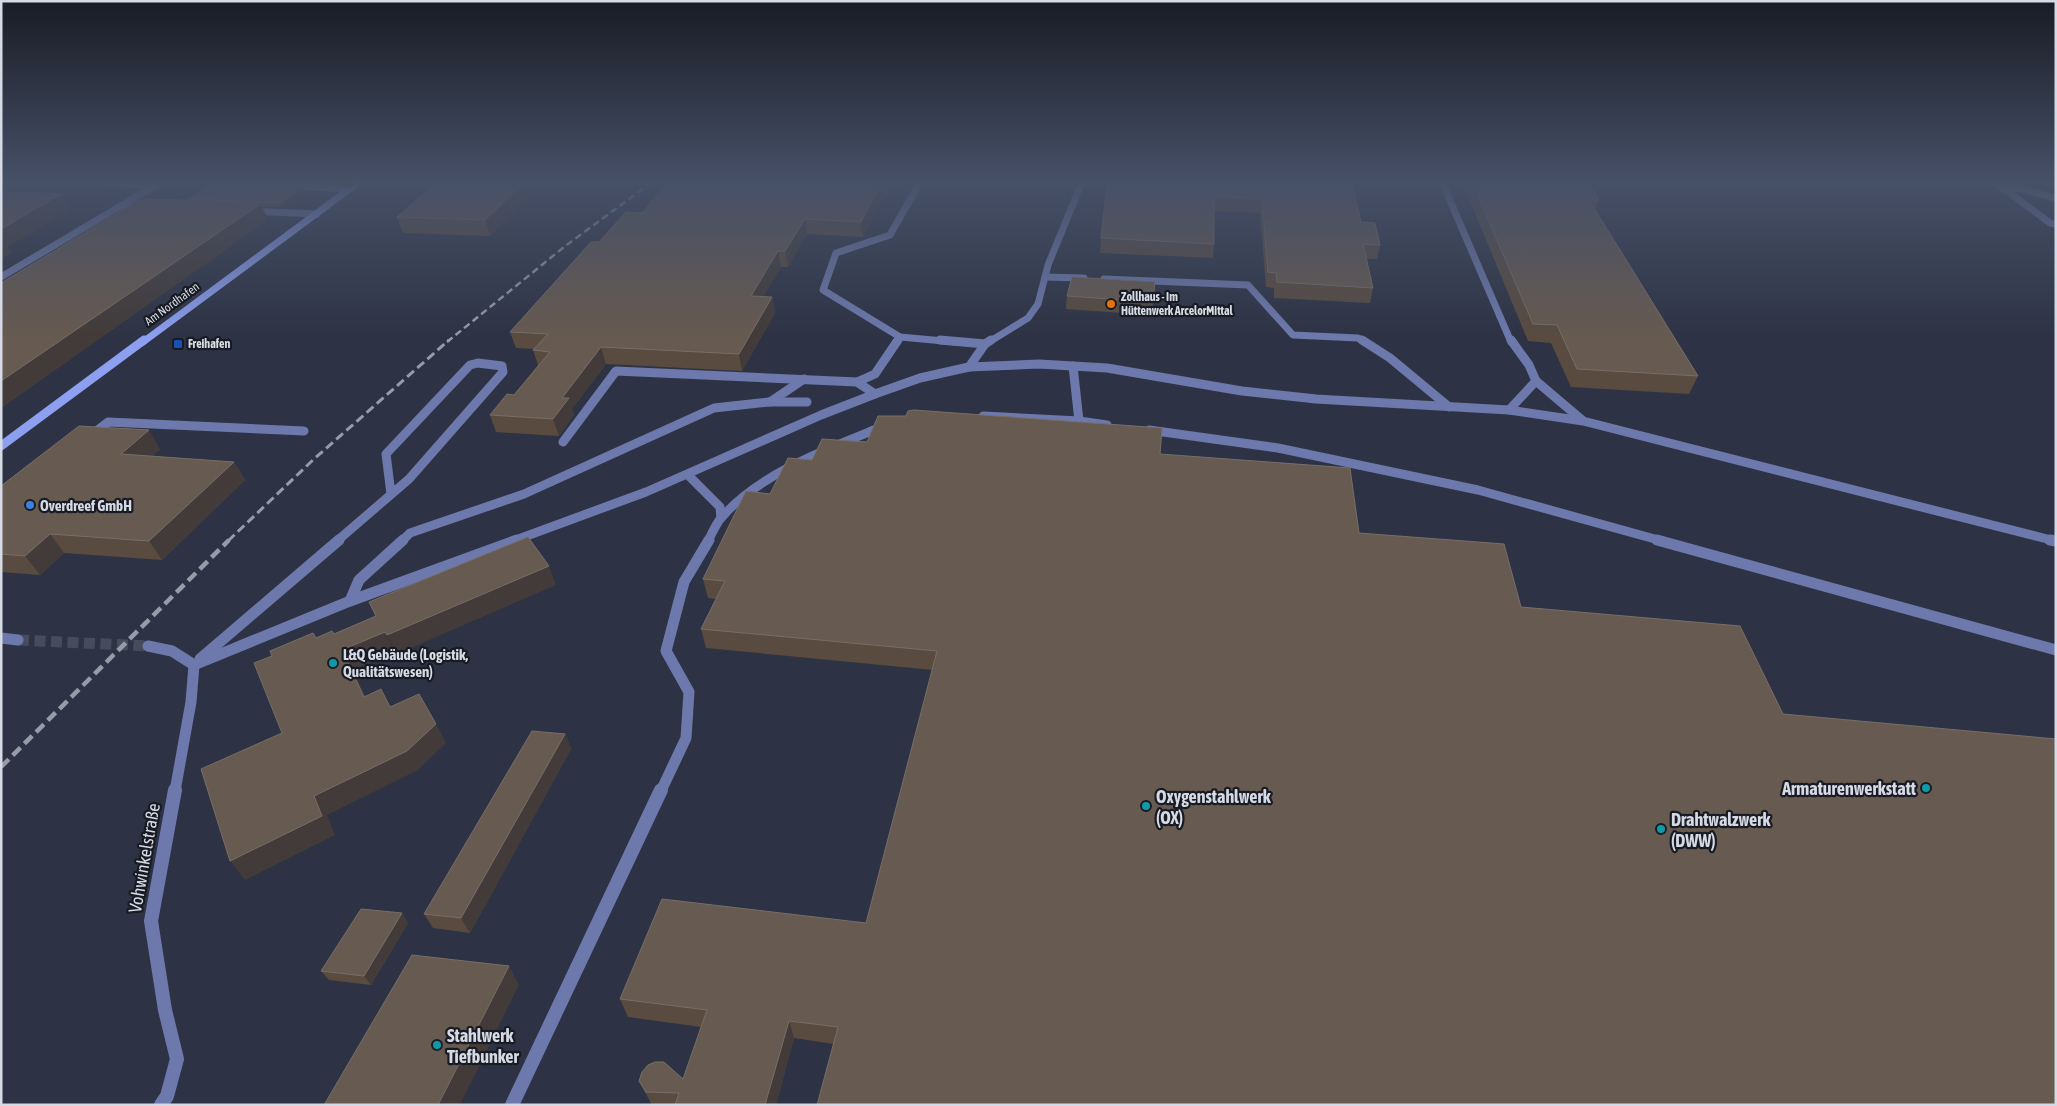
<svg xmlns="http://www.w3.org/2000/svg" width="2057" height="1106" font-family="'Asap Condensed',sans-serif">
<rect width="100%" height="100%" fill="#2d3344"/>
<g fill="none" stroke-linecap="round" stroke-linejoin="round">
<path stroke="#464c5c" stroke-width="11" stroke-dasharray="11 5.5" stroke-linecap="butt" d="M 18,640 L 148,646"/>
<g stroke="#6d79ac" stroke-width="7">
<path d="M 95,182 L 156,186"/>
<path d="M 214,182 L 351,189"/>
<path d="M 920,182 L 890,235 L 836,253 L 823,290 L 900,337 L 955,342"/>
<path d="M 1442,182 L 1511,342"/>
<path d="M 1995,182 L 2050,223 L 2056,224"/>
<path d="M 2004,185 L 2056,198"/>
<path d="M 122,207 L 141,207"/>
<path d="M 251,211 L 317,214"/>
<path d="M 1,277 L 161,182"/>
<path d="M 1045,277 L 1084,278"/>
<path d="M 1104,279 L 1248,285 L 1293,335 L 1358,338 L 1364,342"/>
<path d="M 897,342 L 900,337"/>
<path d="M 989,342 L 1028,318 L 1038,304 L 1048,265 L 1082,182"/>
</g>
<g stroke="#6d79ac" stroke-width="9">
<path d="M 940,340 L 985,344"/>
<path d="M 1362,340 L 1390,358 L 1449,407"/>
<path d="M 1073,366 L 1079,421 L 1107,425"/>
<path d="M 969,367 L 985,344 L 991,340"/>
<path d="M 1536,381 L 1582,420"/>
<path d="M 857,382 L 875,374 L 898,340"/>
<path d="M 770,402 L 804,379"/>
<path d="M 1509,410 L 1536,381 L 1529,365 L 1511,340"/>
<path d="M 983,416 L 1079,421"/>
<path d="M 1149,430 L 1278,448 L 1478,490 L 1662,541"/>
<path d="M 90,436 L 108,422 L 304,431"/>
<path d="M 563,442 L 616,371 L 857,382 L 875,394"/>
<path d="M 688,475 L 720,507 L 721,518"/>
<path d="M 337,541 L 409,479 L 503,372 L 502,366 L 478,363 L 470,365 L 386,454 L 391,494"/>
<path d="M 402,541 L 410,533 L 524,494 L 714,408 L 769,402 L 807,402"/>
<path d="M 513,541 L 646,492 L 821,415 L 875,394 L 920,378 L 969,367 L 1039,364 L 1107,368 L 1242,391 L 1316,399 L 1509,410 L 1583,421 L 2055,541"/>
<path d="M 708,541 C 712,533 716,524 721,518 C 761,472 830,448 884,426"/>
</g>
<g stroke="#6d79ac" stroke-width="11">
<path d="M 1657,540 L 2056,650"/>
<path d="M 2050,540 L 2056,541"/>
<path d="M 350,601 L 359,580 L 403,540"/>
<path d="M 200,659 L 339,540"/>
<path d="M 194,665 L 350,601 L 517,540"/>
<path d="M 661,791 L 686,738 L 689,692 L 666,651 L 684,582 L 709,540"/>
</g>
<path stroke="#6d79ac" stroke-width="14" d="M 512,1105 L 661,790"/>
<g stroke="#6d79ac" stroke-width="11">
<path d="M 1,638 L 18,640"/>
<path d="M 148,646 L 172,651 L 194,665 L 191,702 L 175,791"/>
</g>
<path stroke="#6d79ac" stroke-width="14" d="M 161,1105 L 167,1096 L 177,1059 L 165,1010 L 151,921 L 175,790"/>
<path stroke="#8c9ff0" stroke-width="7" d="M 143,342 L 359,182"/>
<path stroke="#8c9ff0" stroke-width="9" d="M 1,446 L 144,340"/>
<path stroke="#969ba8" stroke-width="2.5" stroke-dasharray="7 4" stroke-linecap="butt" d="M 447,342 L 564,247 L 652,182"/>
<path stroke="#969ba8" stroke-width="3" stroke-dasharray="9 4.5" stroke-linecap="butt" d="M 228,541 L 314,459 L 449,340"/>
<path stroke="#969ba8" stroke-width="4.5" stroke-dasharray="11 5.5" stroke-linecap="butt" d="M 1,767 L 229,540"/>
</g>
<g fill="#594b3f">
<path d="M 545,182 L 490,236 L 403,233 L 397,217 Z"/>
<path d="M 668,182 L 896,182 L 890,196 L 883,196 L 863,237 L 807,234 L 788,267 L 781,267 L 763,297 L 772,297 L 775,313 L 742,371 L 606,364 L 572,409 L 574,415 L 559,436 L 496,432 L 490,415 L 514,395 L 538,365 L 533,350 L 534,349 L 516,348 L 510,332 L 599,242 L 642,213 Z"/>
<path d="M 1107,182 L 1352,182 L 1361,222 L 1380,245 L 1377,259 L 1367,259 L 1373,288 L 1370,303 L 1274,298 L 1274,288 L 1266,287 L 1260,213 L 1214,211 L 1214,244 L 1213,258 L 1100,253 L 1101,238 Z"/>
<path d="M 1462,182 L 1588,182 L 1599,200 L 1596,210 L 1698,376 L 1689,394 L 1571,387 L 1551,343 L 1528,341 Z"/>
<path d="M 2034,182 L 2056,182 L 2056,188 Z"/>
<path d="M 302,187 L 304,192 L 282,207 L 262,207 L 267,218 L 265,219 L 266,221 L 1,408 L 1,283 L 189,200 L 188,199 Z"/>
<path d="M 1154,295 L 1152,315 L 1066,309 L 1067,296 Z"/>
<path d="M 1162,428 L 834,1044 L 794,1038 L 776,1105 L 652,1105 L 639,1081 L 683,1079 L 701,1027 L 628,1017 L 620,999 L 866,923 L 933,670 L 706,648 L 701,629 L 716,599 L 708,598 L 703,579 L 770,494 L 812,460 L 867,442 Z"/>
<path d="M 160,449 L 152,456 L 234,462 L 245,480 L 162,560 L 64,553 L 40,575 L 1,572 L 1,486 Z"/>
<path d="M 565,734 L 571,749 L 470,933 L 433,928 L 424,914 Z"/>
<path d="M 408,923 L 371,985 L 329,980 L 321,971 Z"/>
</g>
<g fill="#423b39">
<path d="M 525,182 L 545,182 L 490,236 L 485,220 Z"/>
<path d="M 882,182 L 883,196 L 863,237 L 861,222 Z"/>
<path d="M 889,182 L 896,182 L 890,196 Z"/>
<path d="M 302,187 L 304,192 L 282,207 L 280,203 Z"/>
<path d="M 61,194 L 70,210 L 8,247 L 12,253 L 1,259 L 1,229 Z"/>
<path d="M 260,202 L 267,218 L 265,219 L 266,221 L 1,408 L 1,381 Z"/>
<path d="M 805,219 L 807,234 L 788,267 L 785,251 Z"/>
<path d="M 778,251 L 781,267 L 754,312 L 751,296 Z"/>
<path d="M 772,297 L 775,313 L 742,371 L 739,354 Z"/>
<path d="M 601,347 L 606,364 L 572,409 L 574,415 L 559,436 L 553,419 L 562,398 Z"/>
<path d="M 149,430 L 160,449 L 133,472 L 121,454 Z"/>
<path d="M 234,462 L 245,480 L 162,560 L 149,541 Z"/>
<path d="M 50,534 L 64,553 L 40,575 L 25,556 Z"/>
<path d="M 549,566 L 556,585 L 397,654 L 387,635 Z"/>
<path d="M 332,631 L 343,650 L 385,632 L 395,652 L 353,670 L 375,716 L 364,697 Z"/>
<path d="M 436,724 L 446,743 L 418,770 L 327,815 L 335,835 L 245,880 L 230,861 L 314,796 Z"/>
<path d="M 565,734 L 571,749 L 470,933 L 461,918 Z"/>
<path d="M 402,913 L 408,923 L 371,985 L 364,976 Z"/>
<path d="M 509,966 L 519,985 L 460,1105 L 438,1105 Z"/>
<path d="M 789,1021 L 794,1038 L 776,1105 L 765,1105 Z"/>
</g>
<g fill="#675a50" stroke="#786e68">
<path d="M 438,182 L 525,182 L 485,220 L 397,217 Z"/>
<path d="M 668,182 L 882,182 L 861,222 L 805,219 L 785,251 L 778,251 L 751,296 L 772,297 L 739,354 L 601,347 L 562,398 L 569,398 L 553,419 L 490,415 L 507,394 L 514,395 L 550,352 L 533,350 L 548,334 L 510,332 L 591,242 L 599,242 L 626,212 L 642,213 Z"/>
<path d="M 1107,182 L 1352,182 L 1361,222 L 1375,223 L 1380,245 L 1363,244 L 1373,288 L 1277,282 L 1276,273 L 1268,272 L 1262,199 L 1214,196 L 1214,244 L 1101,238 Z"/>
<path d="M 1472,182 L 1588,182 L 1599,200 L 1589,200 L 1698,376 L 1577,369 L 1557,325 L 1533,324 Z"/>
<path d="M 215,183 L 302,187 L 280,203 L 188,199 Z"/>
<path d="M 1,192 L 61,194 L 1,229 Z"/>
<path d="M 141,199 L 260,202 L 256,205 L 259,205 L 1,381 L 1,283 Z"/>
<path d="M 1072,277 L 1155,282 L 1153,302 L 1067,296 Z"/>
<path d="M 914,410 L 1162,428 L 1160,454 L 1350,468 L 1359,533 L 1504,544 L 1521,607 L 1740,626 L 1783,714 L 2056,739 L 2056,1105 L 817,1105 L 838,1027 L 789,1021 L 765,1105 L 675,1105 L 679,1093 L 646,1092 L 639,1081 L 642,1072 L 648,1065 L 655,1062 L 664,1062 L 683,1079 L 707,1010 L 620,999 L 662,899 L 866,923 L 937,651 L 701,629 L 725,581 L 703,579 L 746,491 L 770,494 L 788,458 L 812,460 L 822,439 L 867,442 L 878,416 L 906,416 L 908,411 Z"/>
<path d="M 79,426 L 149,430 L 121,454 L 234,462 L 149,541 L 50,534 L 25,556 L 1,554 L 1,486 Z"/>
<path d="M 528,537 L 549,566 L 387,635 L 385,632 L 342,650 L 364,697 L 381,689 L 390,707 L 419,694 L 436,724 L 407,751 L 314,796 L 322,816 L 230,861 L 201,769 L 282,733 L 254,663 L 272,656 L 270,651 L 313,633 L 316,638 L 332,631 L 334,634 L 376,616 L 369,602 Z"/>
<path d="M 532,731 L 565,734 L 461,918 L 424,914 Z"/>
<path d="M 361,909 L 402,913 L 364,976 L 321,971 Z"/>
<path d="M 412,955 L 509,966 L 438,1105 L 324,1105 Z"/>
</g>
<linearGradient id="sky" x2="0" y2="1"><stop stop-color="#191c25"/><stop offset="0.54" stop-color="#465067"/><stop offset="1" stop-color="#465067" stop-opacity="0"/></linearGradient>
<rect width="2057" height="337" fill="url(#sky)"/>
<circle fill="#e8710a" stroke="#181b23" stroke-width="2" cx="1111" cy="304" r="5"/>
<rect fill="#1a4fb4" stroke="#181b23" stroke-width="2" x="173" y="339" width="10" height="10" rx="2.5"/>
<circle fill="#3f7fe0" stroke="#181b23" stroke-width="2" cx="30" cy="505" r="5"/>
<g fill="#0f9aa8" stroke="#181b23" stroke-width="2">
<circle cx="333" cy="663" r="5"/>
<circle cx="1926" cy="788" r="5"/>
<circle cx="1146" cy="806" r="5"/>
<circle cx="1661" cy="829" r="5"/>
<circle cx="437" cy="1045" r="5"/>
</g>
<g text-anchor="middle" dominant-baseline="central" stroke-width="4.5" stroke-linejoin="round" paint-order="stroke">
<g font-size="12" font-weight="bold" fill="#d6dae5" stroke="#181b23" text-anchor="start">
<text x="1121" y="297">Zollhaus - Im<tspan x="1121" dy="14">Hüttenwerk ArcelorMittal</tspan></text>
<text x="188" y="344">Freihafen</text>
</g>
<g font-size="12" fill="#d6dae5" stroke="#181b23">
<text transform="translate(172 304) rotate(-36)">Am Nordhafen</text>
</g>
<g font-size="15" font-weight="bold" fill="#d6dae5" stroke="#181b23" text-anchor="start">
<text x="40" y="505">Overdreef GmbH</text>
<text x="343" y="654">L&amp;Q Gebäude (Logistik,<tspan x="343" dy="17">Qualitätswesen)</tspan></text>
</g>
<g font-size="18" font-weight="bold" fill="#d6dae5" stroke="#181b23" text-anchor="start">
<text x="1916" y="788" text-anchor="end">Armaturenwerkstatt</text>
<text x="1156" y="796">Oxygenstahlwerk<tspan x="1156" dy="21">(OX)</tspan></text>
<text x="1671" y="819">Drahtwalzwerk<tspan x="1671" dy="21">(DWW)</tspan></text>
<text x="447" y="1035">Stahlwerk<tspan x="447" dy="21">Tiefbunker</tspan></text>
</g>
<g font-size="18" fill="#d6dae5" stroke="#181b23">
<text transform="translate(144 858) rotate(-80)">Vohwinkelstraße</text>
</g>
</g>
<rect width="2057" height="1106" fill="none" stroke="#d6dae5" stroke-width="5"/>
</svg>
